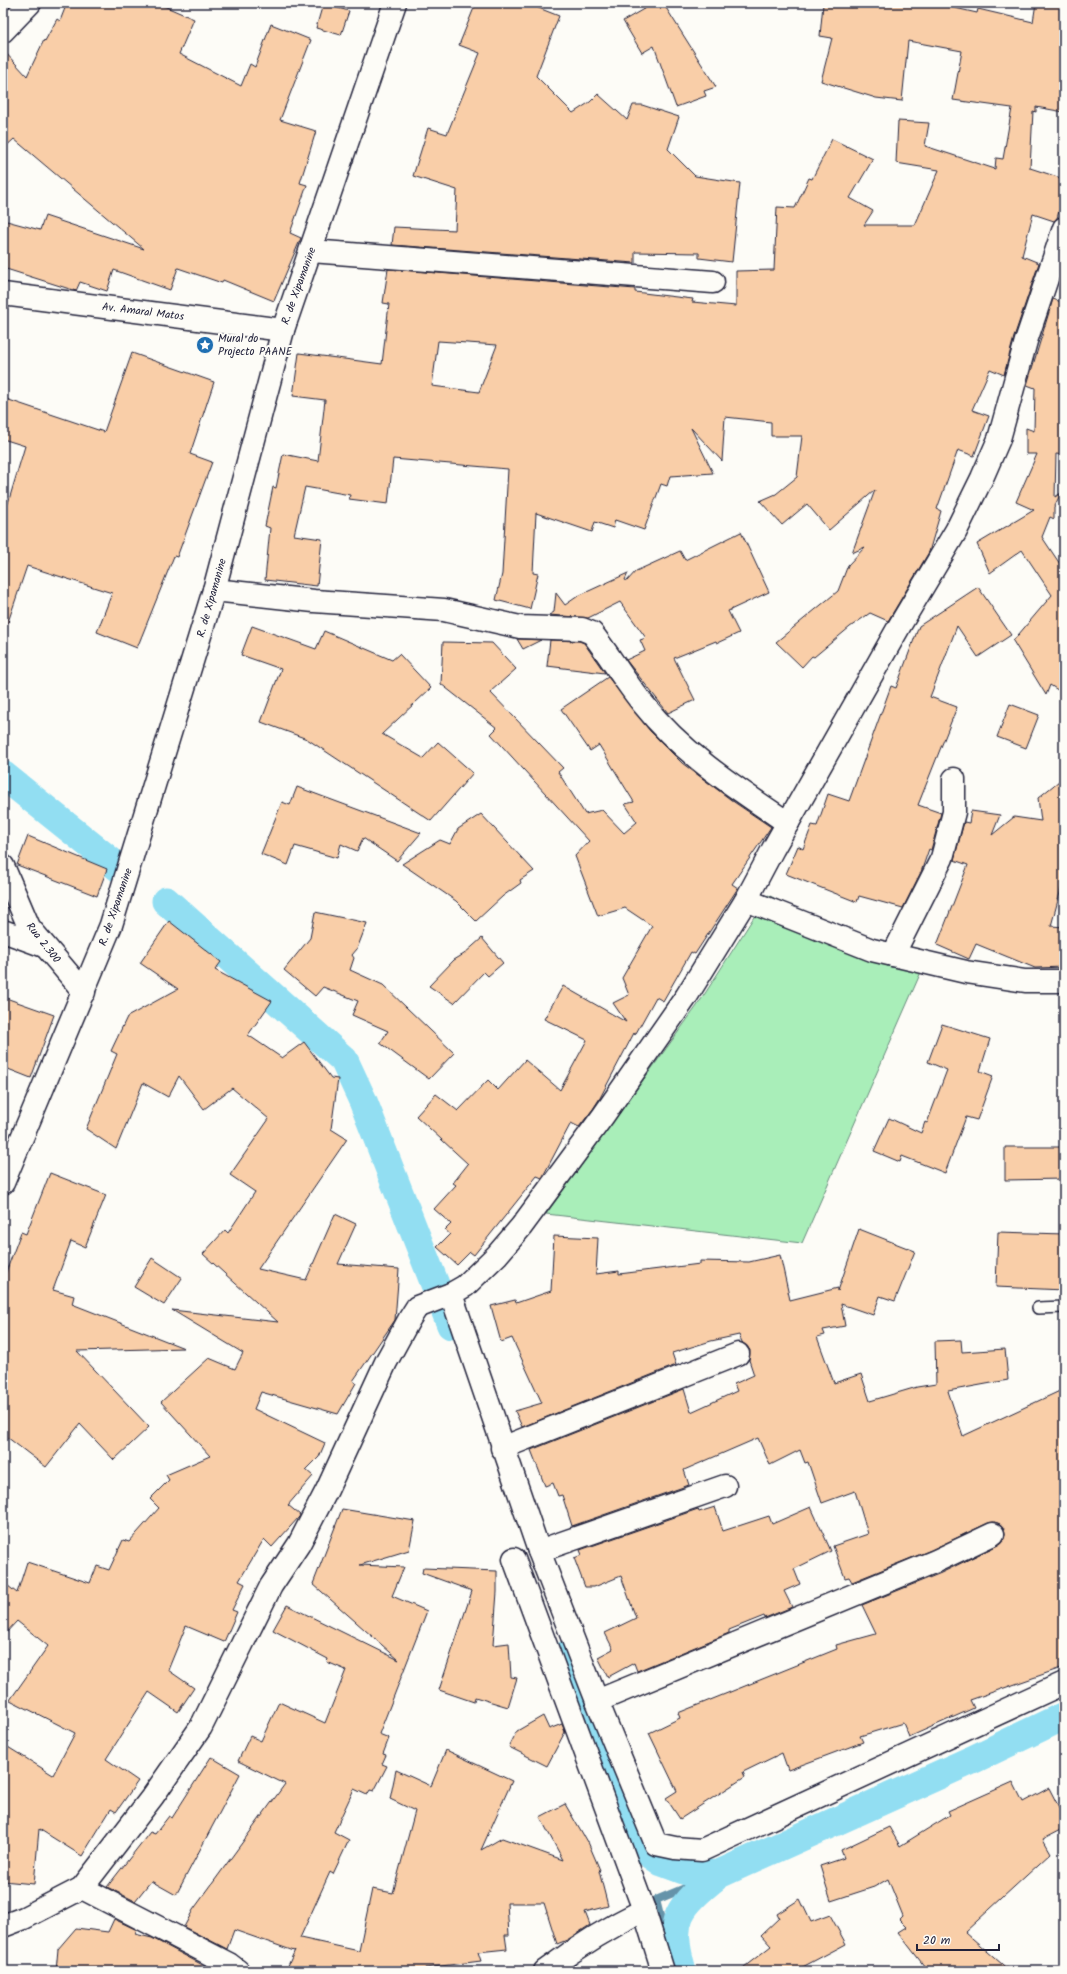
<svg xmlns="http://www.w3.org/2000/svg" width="1067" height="1974" font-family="Kalam,sans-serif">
<rect width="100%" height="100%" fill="#fdfcf7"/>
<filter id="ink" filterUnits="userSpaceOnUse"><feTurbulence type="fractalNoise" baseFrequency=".025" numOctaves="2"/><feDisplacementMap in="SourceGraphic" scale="8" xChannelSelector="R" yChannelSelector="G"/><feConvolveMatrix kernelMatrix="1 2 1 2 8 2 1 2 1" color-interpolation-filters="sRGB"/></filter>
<g filter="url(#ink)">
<path fill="#a9eeb9" stroke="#66887a" d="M 768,895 L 921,972 L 802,1243 L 546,1214 L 697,1006 Z"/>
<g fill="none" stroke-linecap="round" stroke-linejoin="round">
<path stroke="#6593a9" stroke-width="8" d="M 674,1971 L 656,1900 L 719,1874"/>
<g stroke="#92def2" stroke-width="29">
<path d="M 3,775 L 124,872"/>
<path d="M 166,901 L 344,1060 L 363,1101 L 451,1325"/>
<path d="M 568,1654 L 636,1844 L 662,1862 L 697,1875 L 719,1874"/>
<path d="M 682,1971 C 667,1918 678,1907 719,1874 L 972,1760 L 1064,1716"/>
</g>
</g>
<g fill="#f9cea8" stroke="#22223b" fill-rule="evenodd">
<path d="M 67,3 L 157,3 L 194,19 L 179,54 L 241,86 L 250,64 L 255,67 L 271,24 L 311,40 L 280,120 L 316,131 L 300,183 L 307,185 L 290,233 L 301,238 L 274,301 L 223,280 L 222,283 L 178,268 L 170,290 L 114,270 L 107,291 L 80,282 L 76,291 L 3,268 L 3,220 L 40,230 L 45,216 L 144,249 L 14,139 L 3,149 L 3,50 L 27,76 L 44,40 L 45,41 L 57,19 L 60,21 Z"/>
<path d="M 476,3 L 526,3 L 559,16 L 536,76 L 573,113 L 590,102 L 598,94 L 627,120 L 633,105 L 642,105 L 679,117 L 668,149 L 695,176 L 740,183 L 732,262 L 699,258 L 699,253 L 635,252 L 635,263 L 392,245 L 394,227 L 455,230 L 457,190 L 413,176 L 428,128 L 447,134 L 480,53 L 459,45 Z"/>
<path d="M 654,3 L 663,3 L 716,87 L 704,91 L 706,96 L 676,107 L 654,46 L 642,53 L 623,21 Z"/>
<path d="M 854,3 L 933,3 L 977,13 L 978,9 L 1033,22 L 1036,3 L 1064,3 L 1064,112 L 1036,107 L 1036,112 L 1033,111 L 1030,168 L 1064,179 L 1064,195 L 1057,218 L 1054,221 L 1033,214 L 1022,256 L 1039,263 L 1014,337 L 1004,375 L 990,369 L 972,410 L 989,416 L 974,456 L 958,450 L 937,509 L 941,511 L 929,552 L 888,621 L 870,613 L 850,627 L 814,657 L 812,656 L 802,667 L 776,642 L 838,591 L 848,565 L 865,547 L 852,553 L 875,490 L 829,530 L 807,504 L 782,525 L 760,501 L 776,494 L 797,477 L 802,436 L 771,436 L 771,422 L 725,417 L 722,461 L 691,428 L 713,473 L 670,476 L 667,486 L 661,484 L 644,530 L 615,520 L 613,528 L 595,522 L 592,532 L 536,513 L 533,573 L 538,574 L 530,609 L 496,600 L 502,574 L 508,469 L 393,459 L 388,504 L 349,499 L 350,495 L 305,487 L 294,535 L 322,539 L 317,586 L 265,580 L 270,528 L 265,526 L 273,487 L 276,488 L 283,454 L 318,461 L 325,400 L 293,396 L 299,353 L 382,364 L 389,304 L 383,303 L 388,269 L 635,289 L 635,292 L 693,299 L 692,302 L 736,306 L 736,271 L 774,270 L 777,207 L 795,208 L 809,178 L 812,179 L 832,139 L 873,159 L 850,198 L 873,211 L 864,225 L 915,225 L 939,170 L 896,163 L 898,121 L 929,123 L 925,146 L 995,169 L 996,158 L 1003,159 L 1012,108 L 953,100 L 962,51 L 908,41 L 902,101 L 876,98 L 821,81 L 832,38 L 820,36 L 823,4 L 854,7 ZM 438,341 L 497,345 L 479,392 L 432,386 Z"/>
<path d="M 323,4 L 349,11 L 341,35 L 316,28 Z"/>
<path d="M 1053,299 L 1064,303 L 1064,455 L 1056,454 L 1055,497 L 1061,493 L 1054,507 L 1054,519 L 1050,517 L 1042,537 L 1064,570 L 1064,694 L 1050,685 L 1046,695 L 1013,641 L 1052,595 L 1022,550 L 990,573 L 977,544 L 1034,510 L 1016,502 L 1037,454 L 1026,454 L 1026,428 L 1034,431 L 1035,388 L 1027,385 Z"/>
<path d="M 132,353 L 214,382 L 190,454 L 212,462 L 177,557 L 174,556 L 137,648 L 97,632 L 112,593 L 27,566 L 7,625 L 3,624 L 3,520 L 25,446 L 3,439 L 3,398 L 104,432 Z"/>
<path d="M 741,532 L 769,592 L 728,611 L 739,633 L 717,643 L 716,641 L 674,658 L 695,700 L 668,713 L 626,660 L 645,651 L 640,640 L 646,638 L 620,602 L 588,618 L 549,615 L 554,612 L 556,593 L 565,605 L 578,596 L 628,573 L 625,580 L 627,581 L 636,571 L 680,551 L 685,560 Z"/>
<path d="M 978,587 L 1011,635 L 978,657 L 957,626 L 930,697 L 957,707 L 918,805 L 941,813 L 931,850 L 929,849 L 921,872 L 903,908 L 859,896 L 857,902 L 786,874 L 798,846 L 803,849 L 812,825 L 817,826 L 828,794 L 849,801 L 891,686 L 896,688 L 919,626 Z"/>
<path d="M 252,626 L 316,649 L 324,631 L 392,660 L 399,654 L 431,688 L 382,734 L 423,758 L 438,742 L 473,773 L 431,821 L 307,739 L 261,722 L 281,669 L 241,655 Z"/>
<path d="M 517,639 L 520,639 L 541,640 L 523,649 Z"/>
<path d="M 550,640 L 579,641 L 584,643 L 605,673 L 547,666 Z"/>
<path d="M 443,642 L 492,643 L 516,669 L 490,692 L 563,768 L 558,772 L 585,814 L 602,810 L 624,833 L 637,822 L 625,804 L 634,802 L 599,745 L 590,751 L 561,709 L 608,677 L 650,731 L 682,763 L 734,802 L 771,827 L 732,884 L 738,888 L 695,954 L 691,952 L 663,1001 L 656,997 L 635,1035 L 634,1033 L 600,1098 L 593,1109 L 579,1127 L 571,1123 L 542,1178 L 537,1176 L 474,1255 L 470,1252 L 457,1265 L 437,1247 L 450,1234 L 445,1230 L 451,1224 L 434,1209 L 456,1185 L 453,1183 L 468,1164 L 416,1116 L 436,1094 L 458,1111 L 488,1080 L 498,1090 L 525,1060 L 560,1090 L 587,1040 L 544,1019 L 563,986 L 626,1022 L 613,1003 L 629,995 L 622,978 L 652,926 L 625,908 L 598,916 L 575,856 L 589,841 L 491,734 L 497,728 L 441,684 Z"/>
<path d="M 1010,704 L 1039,715 L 1026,748 L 997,737 Z"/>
<path d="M 1064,777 L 1064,878 L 1051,926 L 1064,927 L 1064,967 L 1035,968 L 976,944 L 969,959 L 937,945 L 968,865 L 954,860 L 964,822 L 969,823 L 971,811 L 1000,815 L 992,835 L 1014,817 L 1041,821 L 1038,798 Z"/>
<path d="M 297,787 L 421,833 L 397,861 L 363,838 L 357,851 L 341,844 L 337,858 L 295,846 L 288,865 L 261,854 L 282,802 L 290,805 Z"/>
<path d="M 481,814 L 534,871 L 520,880 L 521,883 L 503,896 L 476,921 L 456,901 L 402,864 L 440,840 L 450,844 L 458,829 Z"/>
<path d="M 28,836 L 107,869 L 97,896 L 17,865 Z"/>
<path d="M 315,912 L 367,923 L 357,949 L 352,955 L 354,958 L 350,970 L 383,985 L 454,1053 L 429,1079 L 380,1043 L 388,1031 L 352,1015 L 358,1001 L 323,987 L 315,996 L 284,970 L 310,938 Z"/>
<path d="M 169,921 L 221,962 L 215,970 L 272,1001 L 248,1035 L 282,1058 L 304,1042 L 331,1078 L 338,1079 L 331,1129 L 347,1139 L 258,1269 L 306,1280 L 335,1214 L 356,1224 L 338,1264 L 399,1269 L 395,1320 L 353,1381 L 356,1383 L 338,1414 L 261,1392 L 254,1409 L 325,1443 L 319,1457 L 306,1470 L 313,1476 L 288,1505 L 300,1515 L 299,1517 L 272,1547 L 264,1539 L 239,1581 L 245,1584 L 232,1610 L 237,1612 L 224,1642 L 186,1626 L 168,1670 L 194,1688 L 178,1712 L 149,1692 L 106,1759 L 138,1781 L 116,1812 L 111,1809 L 82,1856 L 39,1829 L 34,1884 L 3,1881 L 3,1744 L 53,1775 L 75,1733 L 10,1700 L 48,1646 L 17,1621 L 3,1636 L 3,1582 L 17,1593 L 27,1562 L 90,1583 L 97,1566 L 109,1570 L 123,1540 L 129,1542 L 159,1508 L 150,1499 L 169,1480 L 166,1475 L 210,1456 L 161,1402 L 209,1358 L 235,1369 L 243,1353 L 172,1310 L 278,1322 L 203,1254 L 225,1230 L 228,1233 L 255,1192 L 230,1175 L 269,1119 L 232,1088 L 204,1109 L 179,1076 L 168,1097 L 143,1083 L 116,1149 L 86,1129 L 117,1054 L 111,1051 L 127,1017 L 178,989 L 140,963 Z"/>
<path d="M 482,938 L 503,963 L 488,976 L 484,972 L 454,1003 L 429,986 L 454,960 L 464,954 Z"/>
<path d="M 3,997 L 54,1015 L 31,1078 L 3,1067 Z"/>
<path d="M 942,1024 L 990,1039 L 980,1071 L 993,1076 L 977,1120 L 966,1117 L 945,1173 L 902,1156 L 900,1162 L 874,1151 L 889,1118 L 921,1133 L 925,1122 L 927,1123 L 947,1070 L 928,1062 Z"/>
<path d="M 1005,1147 L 1064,1147 L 1064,1179 L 1005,1180 Z"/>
<path d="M 50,1173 L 106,1195 L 85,1247 L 71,1241 L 53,1290 L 74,1296 L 72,1304 L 184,1348 L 77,1351 L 149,1427 L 114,1460 L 80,1424 L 46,1467 L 3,1434 L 3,1280 L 21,1232 L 26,1234 Z"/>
<path d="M 859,1229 L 915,1251 L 895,1301 L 880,1296 L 873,1315 L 841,1304 L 845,1326 L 823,1330 L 825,1335 L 817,1337 L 834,1383 L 861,1374 L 870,1401 L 917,1387 L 936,1384 L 935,1341 L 961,1340 L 962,1352 L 1005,1349 L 1008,1380 L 948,1391 L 963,1436 L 1064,1389 L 1064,1667 L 970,1700 L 974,1708 L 909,1737 L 903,1723 L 860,1736 L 863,1742 L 788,1770 L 782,1753 L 743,1772 L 745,1777 L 680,1819 L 666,1798 L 677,1791 L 649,1733 L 680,1718 L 678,1713 L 837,1649 L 836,1645 L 876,1634 L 862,1605 L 941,1573 L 998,1545 L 1003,1541 L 1005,1535 L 1004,1529 L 1000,1524 L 994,1522 L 988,1523 L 931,1550 L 852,1582 L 849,1577 L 845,1578 L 833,1546 L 868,1534 L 855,1491 L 822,1503 L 808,1462 L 805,1463 L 800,1450 L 770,1465 L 758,1438 L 684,1470 L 689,1485 L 572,1526 L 562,1495 L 558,1496 L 553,1483 L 545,1486 L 531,1450 L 684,1389 L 691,1412 L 737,1391 L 734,1384 L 754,1375 L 749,1360 L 750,1350 L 742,1342 L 739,1335 L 711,1341 L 672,1353 L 676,1365 L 522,1427 L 515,1411 L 542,1403 L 512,1338 L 501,1342 L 491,1306 L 515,1300 L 516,1303 L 551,1291 L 554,1236 L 598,1238 L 596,1274 L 619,1271 L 619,1274 L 700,1264 L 700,1261 L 749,1262 L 780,1255 L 790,1300 L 838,1288 L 838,1291 Z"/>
<path d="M 998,1232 L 1064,1234 L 1064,1290 L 996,1287 Z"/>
<path d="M 152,1258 L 182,1278 L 164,1305 L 134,1287 Z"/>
<path d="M 715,1507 L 723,1531 L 769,1516 L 772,1524 L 811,1507 L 831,1551 L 794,1569 L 800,1584 L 784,1591 L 792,1607 L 765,1618 L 764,1616 L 729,1630 L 729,1633 L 637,1671 L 634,1663 L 608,1677 L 598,1657 L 613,1649 L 605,1633 L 636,1618 L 621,1576 L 594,1587 L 585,1587 L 574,1558 L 582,1555 L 580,1550 L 698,1509 L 699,1512 Z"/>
<path d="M 342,1509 L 415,1521 L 409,1550 L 360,1565 L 404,1567 L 392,1596 L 427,1611 L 379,1734 L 389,1738 L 383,1754 L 386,1755 L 382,1764 L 387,1766 L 374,1791 L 370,1790 L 367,1795 L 354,1789 L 334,1832 L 349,1840 L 333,1874 L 330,1872 L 300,1938 L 359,1951 L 372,1889 L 393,1893 L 415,1811 L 390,1799 L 396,1770 L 431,1786 L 446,1750 L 512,1781 L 481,1850 L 502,1838 L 563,1860 L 540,1817 L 565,1804 L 587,1842 L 588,1842 L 600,1870 L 599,1871 L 608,1906 L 585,1912 L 590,1925 L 567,1940 L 557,1944 L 544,1903 L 507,1903 L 509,1935 L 505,1935 L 507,1949 L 478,1952 L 481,1961 L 425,1968 L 425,1970 L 287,1968 L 295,1950 L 294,1951 L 234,1930 L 227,1949 L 184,1927 L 193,1910 L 285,1784 L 238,1761 L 250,1736 L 261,1741 L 279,1702 L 325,1723 L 346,1670 L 327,1662 L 328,1659 L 273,1630 L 287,1605 L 399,1660 L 313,1584 Z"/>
<path d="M 423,1568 L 497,1571 L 497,1592 L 493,1645 L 509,1643 L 511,1677 L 517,1678 L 508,1707 L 475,1697 L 474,1702 L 439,1690 L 472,1591 L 422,1573 Z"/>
<path d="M 543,1716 L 549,1729 L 562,1724 L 565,1732 L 547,1766 L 509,1747 L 517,1731 Z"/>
<path d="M 211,1757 L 240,1774 L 176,1895 L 151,1881 L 135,1901 L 107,1887 L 150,1832 L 155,1834 L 169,1816 L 172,1818 Z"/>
<path d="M 1013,1782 L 1023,1802 L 1049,1788 L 1064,1817 L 1064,1828 L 1043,1839 L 1051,1853 L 965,1932 L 1010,1971 L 928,1971 L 898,1932 L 906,1927 L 899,1920 L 903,1916 L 888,1879 L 874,1887 L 831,1901 L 820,1866 L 844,1858 L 841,1850 L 889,1827 L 900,1846 L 950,1815 L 948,1811 Z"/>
<path d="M 800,1899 L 811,1922 L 830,1915 L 846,1944 L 795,1971 L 739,1971 L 771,1946 L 761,1935 L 779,1918 L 777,1914 Z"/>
<path d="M 114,1919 L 137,1930 L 135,1934 L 152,1938 L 212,1970 L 212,1971 L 56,1971 L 58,1949 L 76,1928 L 108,1932 Z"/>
</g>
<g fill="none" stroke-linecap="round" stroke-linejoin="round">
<g stroke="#22223b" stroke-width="14">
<path id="service" d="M 1038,1308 L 1064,1307"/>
</g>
<g stroke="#22223b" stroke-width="25">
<g id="minor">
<path d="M 3,31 L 30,3"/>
<path d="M 1064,228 L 1026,341 L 999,439 L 982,478 L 956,531 L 900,625 L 773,849 L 746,900 L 686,997 L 603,1116 L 521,1227 L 497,1255 L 465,1286 L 451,1294 L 539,1551 L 597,1701 L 656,1844 L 675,1848 L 702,1850 L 1064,1683"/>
<path d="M 311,251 L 713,282"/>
<path d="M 3,294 L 283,330"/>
<path d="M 214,590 L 314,601 L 444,610 L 520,627 L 582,629 L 592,633 C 610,656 625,682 644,705 C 683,754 736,788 788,823"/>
<path d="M 3,866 L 29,927 L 84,992"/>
<path d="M 746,900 L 872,950 L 966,972 L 1025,981 L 1064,981"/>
<path d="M 3,931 L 44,946"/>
<path d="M 893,955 L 942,858 L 954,812 L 954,779"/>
<path d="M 502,1448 L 738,1354"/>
<path d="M 539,1551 L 725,1486"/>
<path d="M 514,1559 L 644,1910 L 663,1971"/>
<path d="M 597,1701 L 936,1561 L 993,1534"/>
<path d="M 82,1888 L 229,1964 L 238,1971"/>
<path d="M 3,1926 L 24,1918 L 82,1888 L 153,1796 L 201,1727 L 271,1586 L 299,1544 L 327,1490 L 386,1362 L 410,1318 L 417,1307 L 451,1294"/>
<path d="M 545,1971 C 576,1948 609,1927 644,1910"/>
</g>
</g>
<g stroke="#22223b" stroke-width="25">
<path id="tertiary" d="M 3,1183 L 111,925 L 214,590 L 283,330 L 395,3"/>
</g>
<use href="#service" stroke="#fdfcf7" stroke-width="11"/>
<use href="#minor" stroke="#fdfcf7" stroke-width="22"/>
<use href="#tertiary" stroke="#fdfcf7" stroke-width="22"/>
</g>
</g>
<defs>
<g id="sight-disc" transform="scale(0.9)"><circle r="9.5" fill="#1f6fb2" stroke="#fdfcf7"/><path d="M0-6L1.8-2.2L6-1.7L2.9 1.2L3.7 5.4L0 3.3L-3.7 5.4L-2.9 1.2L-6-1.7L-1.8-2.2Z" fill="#fff"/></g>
</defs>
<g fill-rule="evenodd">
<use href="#sight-disc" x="205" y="345"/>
</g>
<g text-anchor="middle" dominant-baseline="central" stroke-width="4" stroke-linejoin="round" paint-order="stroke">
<g font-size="11" fill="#22223b" stroke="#fdfcf7">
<text transform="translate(299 286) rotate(-70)">R. de Xipamanine</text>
<text transform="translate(143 312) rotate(7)">Av. Amaral Matos</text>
<text transform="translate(212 598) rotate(-74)">R. de Xipamanine</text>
<text transform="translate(116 907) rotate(-71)">R. de Xipamanine</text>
<text transform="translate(43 943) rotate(52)">Rua 2.300</text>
</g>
<g font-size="11" fill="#22223b" stroke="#fdfcf7" text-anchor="start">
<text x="218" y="339">Mural do<tspan x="218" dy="13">Projecto PAANE</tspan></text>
</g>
</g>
<rect width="1067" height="1974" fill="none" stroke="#fdfcf7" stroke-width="16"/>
<rect x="8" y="8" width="1051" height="1958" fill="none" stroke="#22223b" stroke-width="1.5" filter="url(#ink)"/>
<path d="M917 1944v6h82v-6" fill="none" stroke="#22223b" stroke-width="2"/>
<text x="923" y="1944" font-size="12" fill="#22223b" stroke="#fdfcf7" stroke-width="3" paint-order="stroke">20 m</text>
</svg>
